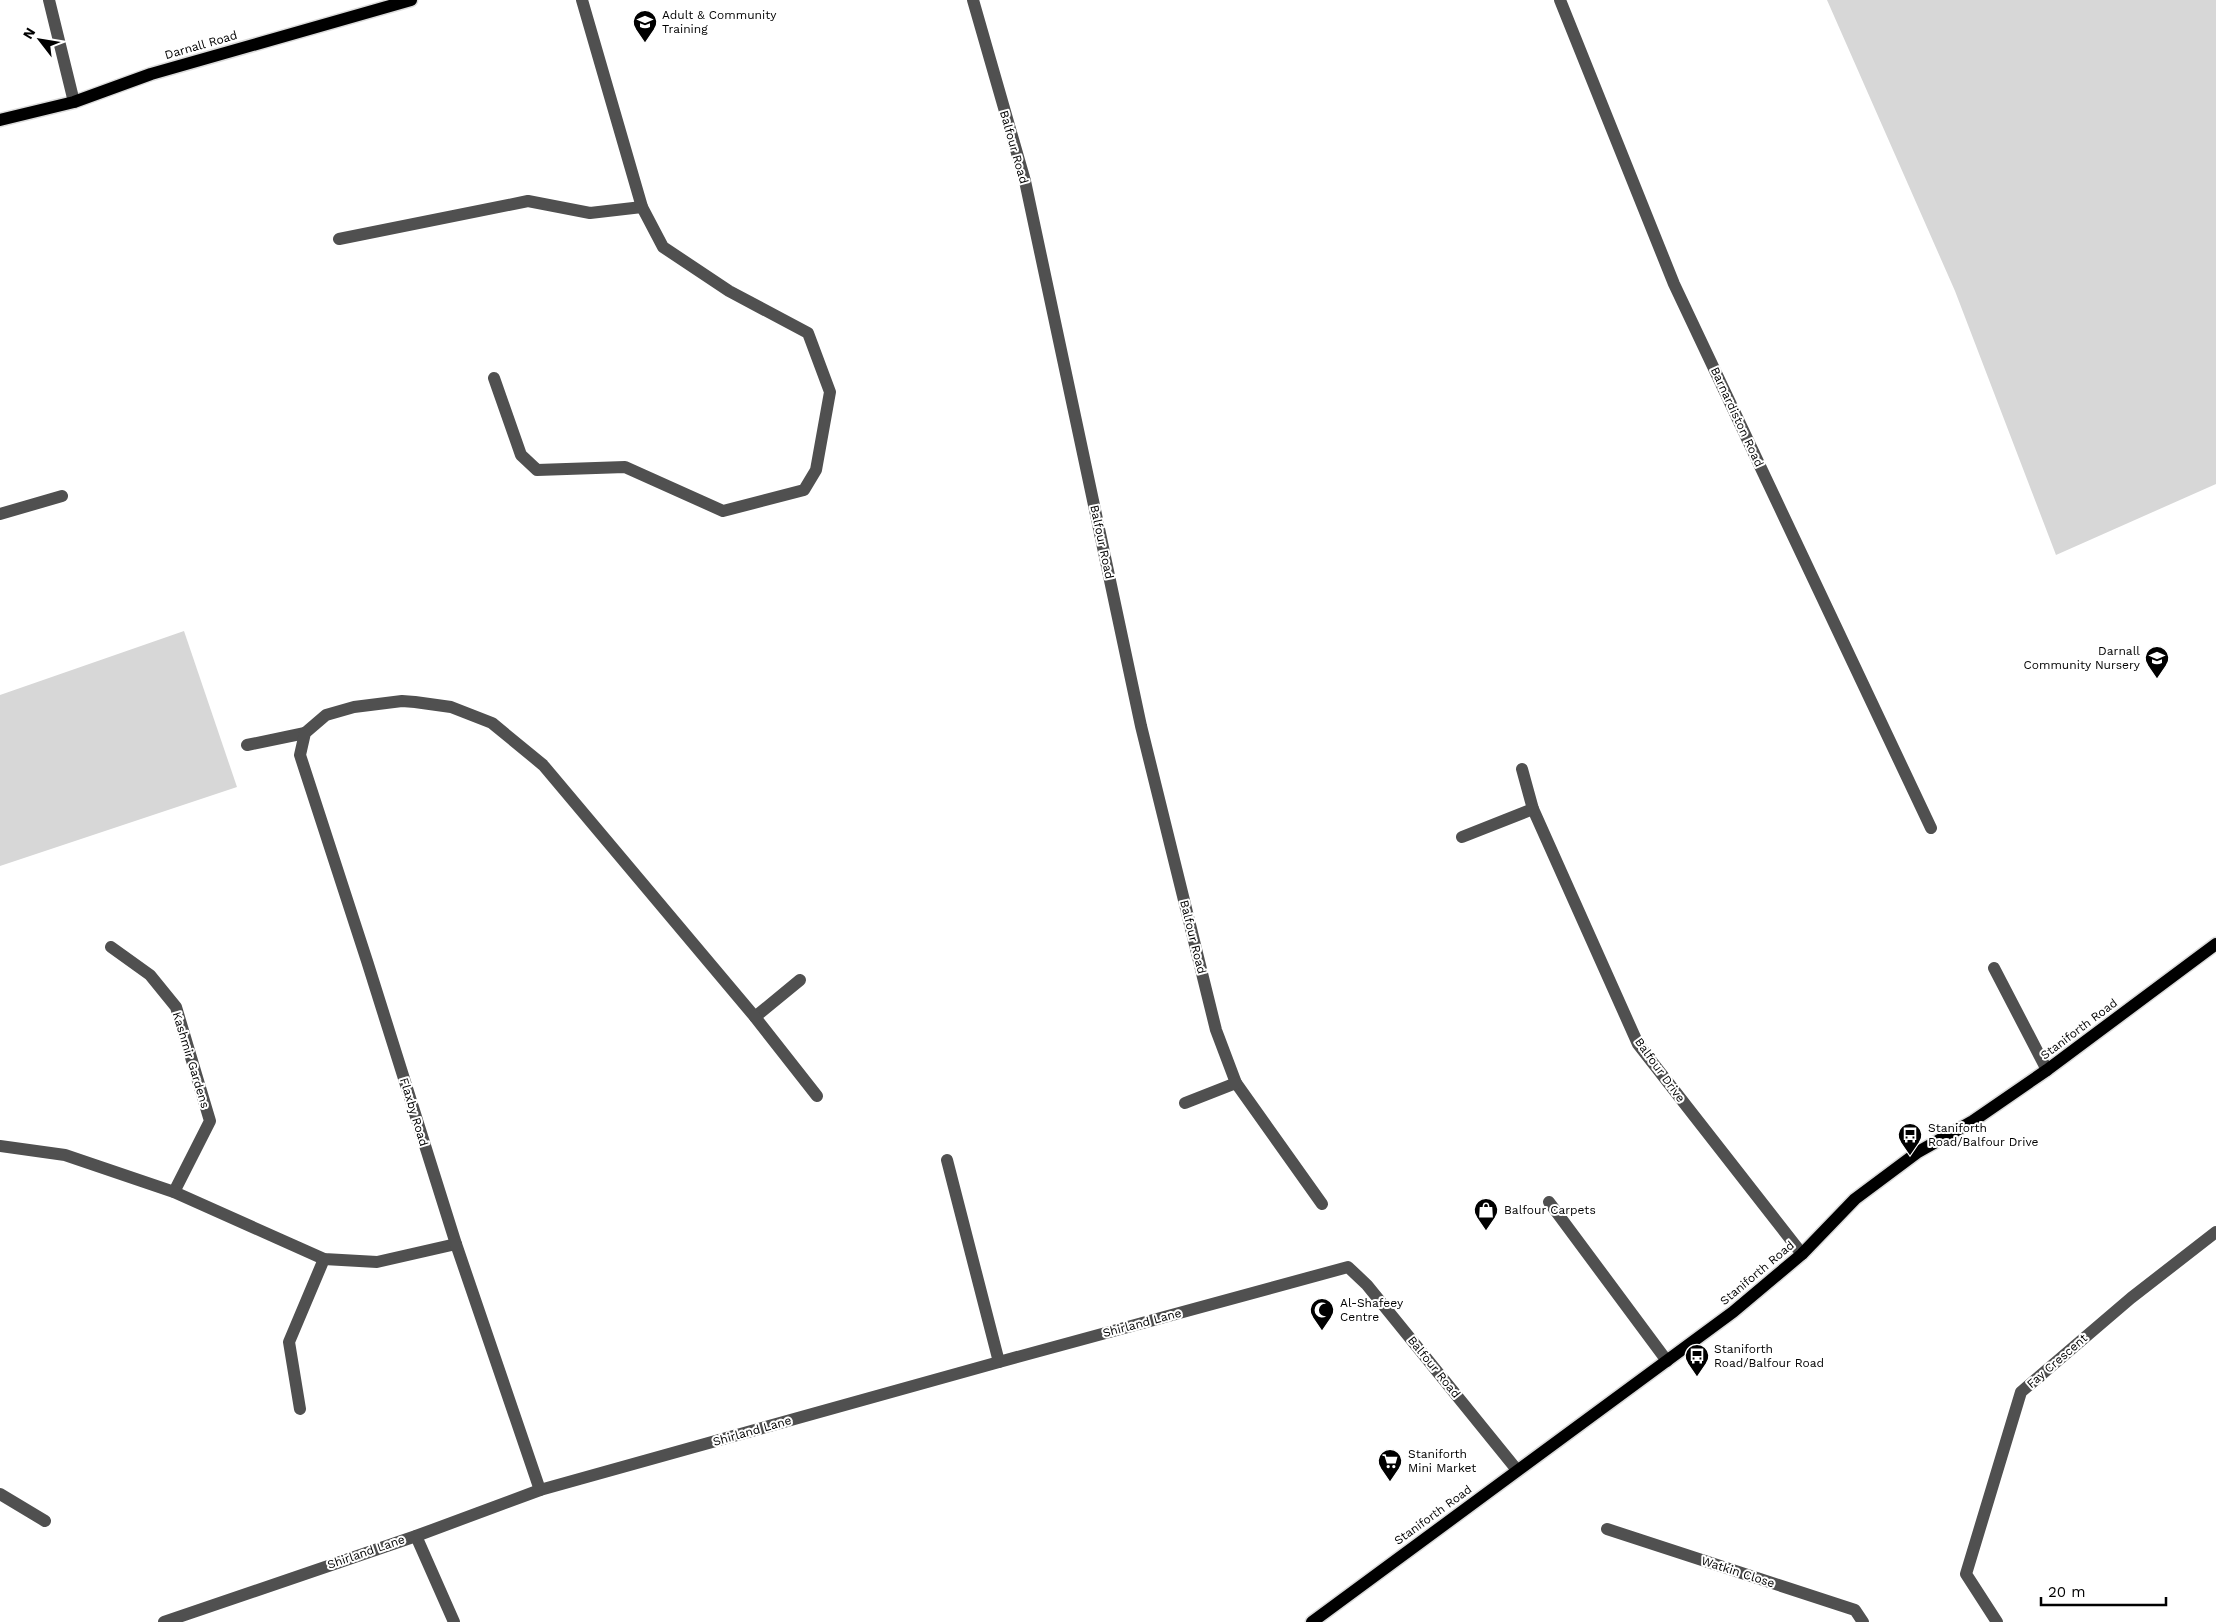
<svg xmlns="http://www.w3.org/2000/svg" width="2216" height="1622" font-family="'Work Sans',sans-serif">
<rect width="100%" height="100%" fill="#fff"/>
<g fill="#d7d7d7">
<path d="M 1827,0 L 2216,0 L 2216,484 L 2056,555 L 1955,291 Z"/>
<path d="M 184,631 L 237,787 L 0,866 L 0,695 Z"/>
</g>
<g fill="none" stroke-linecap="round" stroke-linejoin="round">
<g stroke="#dbdbdb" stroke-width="15">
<g id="major">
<path d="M 0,120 L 74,102 L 151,74 L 411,0"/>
<path d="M 1312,1622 L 1733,1312 L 1802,1254 L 1855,1199 L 1918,1152 L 1973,1121 L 2047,1070 L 2216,944"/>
</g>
</g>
<g stroke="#505050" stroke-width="12">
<path d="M 49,0 L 74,102"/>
<path d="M 973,0 L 1025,181 L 1141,726 L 1216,1030 L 1236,1083 L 1322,1204"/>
<path d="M 1560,0 L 1674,284 L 1931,828"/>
<path d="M 339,239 L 528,201 L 590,213 L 642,207"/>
<path d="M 494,378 L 521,455 L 537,470 L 625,467 L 723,511 L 804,490 L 816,470 L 830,392 L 808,333 L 729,291 L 663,247 L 642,207 L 582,0"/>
<path d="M 0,514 L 62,496"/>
<path d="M 247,745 L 305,733"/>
<path d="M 1522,769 L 1533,809 L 1638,1044 L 1802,1254"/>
<path d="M 1462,837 L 1533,809"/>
<path d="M 111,947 L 150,975 L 176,1007 L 210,1121 L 174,1192"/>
<path d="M 1994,968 L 2047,1070"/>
<path d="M 755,1017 L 800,980"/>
<path d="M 1185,1103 L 1236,1083"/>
<path d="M 0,1146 L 65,1155 L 174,1192 L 324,1259 L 377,1262 L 456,1244"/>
<path d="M 947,1160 L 999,1362"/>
<path d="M 1549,1202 L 1667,1361"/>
<path d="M 300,1409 L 289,1342 L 324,1259"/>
<path d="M 540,1490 L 456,1244 L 367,961 L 300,755 L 305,733 L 326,715 L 354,707 L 402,701 L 415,702 L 451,707 L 492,723 L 543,765 L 755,1017 L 817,1096"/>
<path d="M 0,1494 L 45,1521"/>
<path d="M 1607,1529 L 1855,1610 L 1863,1622"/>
<path d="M 416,1536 L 454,1622"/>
<path d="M 164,1622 L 416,1536 L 540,1490 L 999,1362 L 1348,1267 L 1367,1285 L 1517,1470"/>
<path d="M 1997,1622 L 1966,1574 L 2021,1392 L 2131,1298 L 2216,1232"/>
</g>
<use href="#major" stroke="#000" stroke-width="12"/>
</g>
<defs>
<g id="school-pin" transform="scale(1.25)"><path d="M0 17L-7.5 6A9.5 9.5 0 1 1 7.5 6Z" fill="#000" stroke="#fff"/><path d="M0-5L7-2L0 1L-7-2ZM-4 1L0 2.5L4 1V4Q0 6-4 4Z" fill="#fff"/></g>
<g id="bus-pin" transform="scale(1.25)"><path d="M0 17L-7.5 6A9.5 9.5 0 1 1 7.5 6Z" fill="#000" stroke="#fff"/><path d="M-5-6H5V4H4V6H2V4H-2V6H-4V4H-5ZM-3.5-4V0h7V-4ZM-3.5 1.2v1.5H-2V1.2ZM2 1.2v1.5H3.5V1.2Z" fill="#fff"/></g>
<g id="shop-pin" transform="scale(1.25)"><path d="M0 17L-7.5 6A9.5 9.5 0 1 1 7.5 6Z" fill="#000" stroke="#fff"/><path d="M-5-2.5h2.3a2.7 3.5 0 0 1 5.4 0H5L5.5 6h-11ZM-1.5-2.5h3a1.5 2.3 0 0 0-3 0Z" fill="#fff"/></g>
<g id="mosque-pin" transform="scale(1.25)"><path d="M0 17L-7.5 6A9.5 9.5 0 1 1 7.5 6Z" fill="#000" stroke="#fff"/><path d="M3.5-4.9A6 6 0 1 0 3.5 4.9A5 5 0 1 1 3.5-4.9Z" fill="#fff"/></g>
<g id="supermarket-pin" transform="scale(1.25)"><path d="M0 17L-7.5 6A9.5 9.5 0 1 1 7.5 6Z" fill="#000" stroke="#fff"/><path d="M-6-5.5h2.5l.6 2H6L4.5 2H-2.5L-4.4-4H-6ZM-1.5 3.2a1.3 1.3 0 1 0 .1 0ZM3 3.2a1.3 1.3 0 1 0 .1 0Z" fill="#fff"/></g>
</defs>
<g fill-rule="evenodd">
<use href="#school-pin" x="645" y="22"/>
<use href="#school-pin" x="2157" y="658"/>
<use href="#bus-pin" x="1910" y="1135"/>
<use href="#shop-pin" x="1486" y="1210"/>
<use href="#mosque-pin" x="1322" y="1310"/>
<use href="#bus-pin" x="1697" y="1356"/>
<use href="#supermarket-pin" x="1390" y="1461"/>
</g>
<g text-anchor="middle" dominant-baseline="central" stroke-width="4" stroke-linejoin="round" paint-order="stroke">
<g font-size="12" fill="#000" stroke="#fff" text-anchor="start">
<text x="662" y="15">Adult &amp; Community<tspan x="662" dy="14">Training</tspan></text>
<text x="2140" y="651" text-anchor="end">Darnall<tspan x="2140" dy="14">Community Nursery</tspan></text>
<text x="1928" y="1128">Staniforth<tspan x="1928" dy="14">Road/Balfour Drive</tspan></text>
<text x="1504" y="1210">Balfour Carpets</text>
<text x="1340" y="1303">Al-Shafeey<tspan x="1340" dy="14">Centre</tspan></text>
<text x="1714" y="1349">Staniforth<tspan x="1714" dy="14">Road/Balfour Road</tspan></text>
<text x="1408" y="1454">Staniforth<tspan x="1408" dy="14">Mini Market</tspan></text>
</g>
<g font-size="12" fill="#000" stroke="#fff">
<text transform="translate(201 45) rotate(-16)">Darnall Road</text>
<text transform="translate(1014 147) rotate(74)">Balfour Road</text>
<text transform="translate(1737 417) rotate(65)">Barnardiston Road</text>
<text transform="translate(1102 542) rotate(78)">Balfour Road</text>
<text transform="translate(1193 937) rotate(76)">Balfour Road</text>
<text transform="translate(2079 1029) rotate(-37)">Staniforth Road</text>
<text transform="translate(191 1060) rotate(73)">Kashmir Gardens</text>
<text transform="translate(1660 1070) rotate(54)">Balfour Drive</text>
<text transform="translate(414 1112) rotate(73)">Flaxby Road</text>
<text transform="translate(1757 1273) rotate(-40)">Staniforth Road</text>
<text transform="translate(1142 1323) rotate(-15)">Shirland Lane</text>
<text transform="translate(2057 1361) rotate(-41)">Fay Crescent</text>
<text transform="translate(1434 1367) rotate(51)">Balfour Road</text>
<text transform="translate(752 1431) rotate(-16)">Shirland Lane</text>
<text transform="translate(1433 1515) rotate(-36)">Staniforth Road</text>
<text transform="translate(366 1552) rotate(-19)">Shirland Lane</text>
<text transform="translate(1738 1572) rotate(18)">Watkin Close</text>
</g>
</g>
<g transform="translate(40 40) rotate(301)" stroke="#ffffff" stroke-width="4" paint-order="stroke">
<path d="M0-4L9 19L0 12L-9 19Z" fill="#000000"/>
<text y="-8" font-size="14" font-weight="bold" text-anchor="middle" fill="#000000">N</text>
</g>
<path d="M2041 1597v8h125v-8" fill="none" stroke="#000000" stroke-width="2.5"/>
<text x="2048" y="1597" font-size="15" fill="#000000" stroke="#ffffff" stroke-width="4" paint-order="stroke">20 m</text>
</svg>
